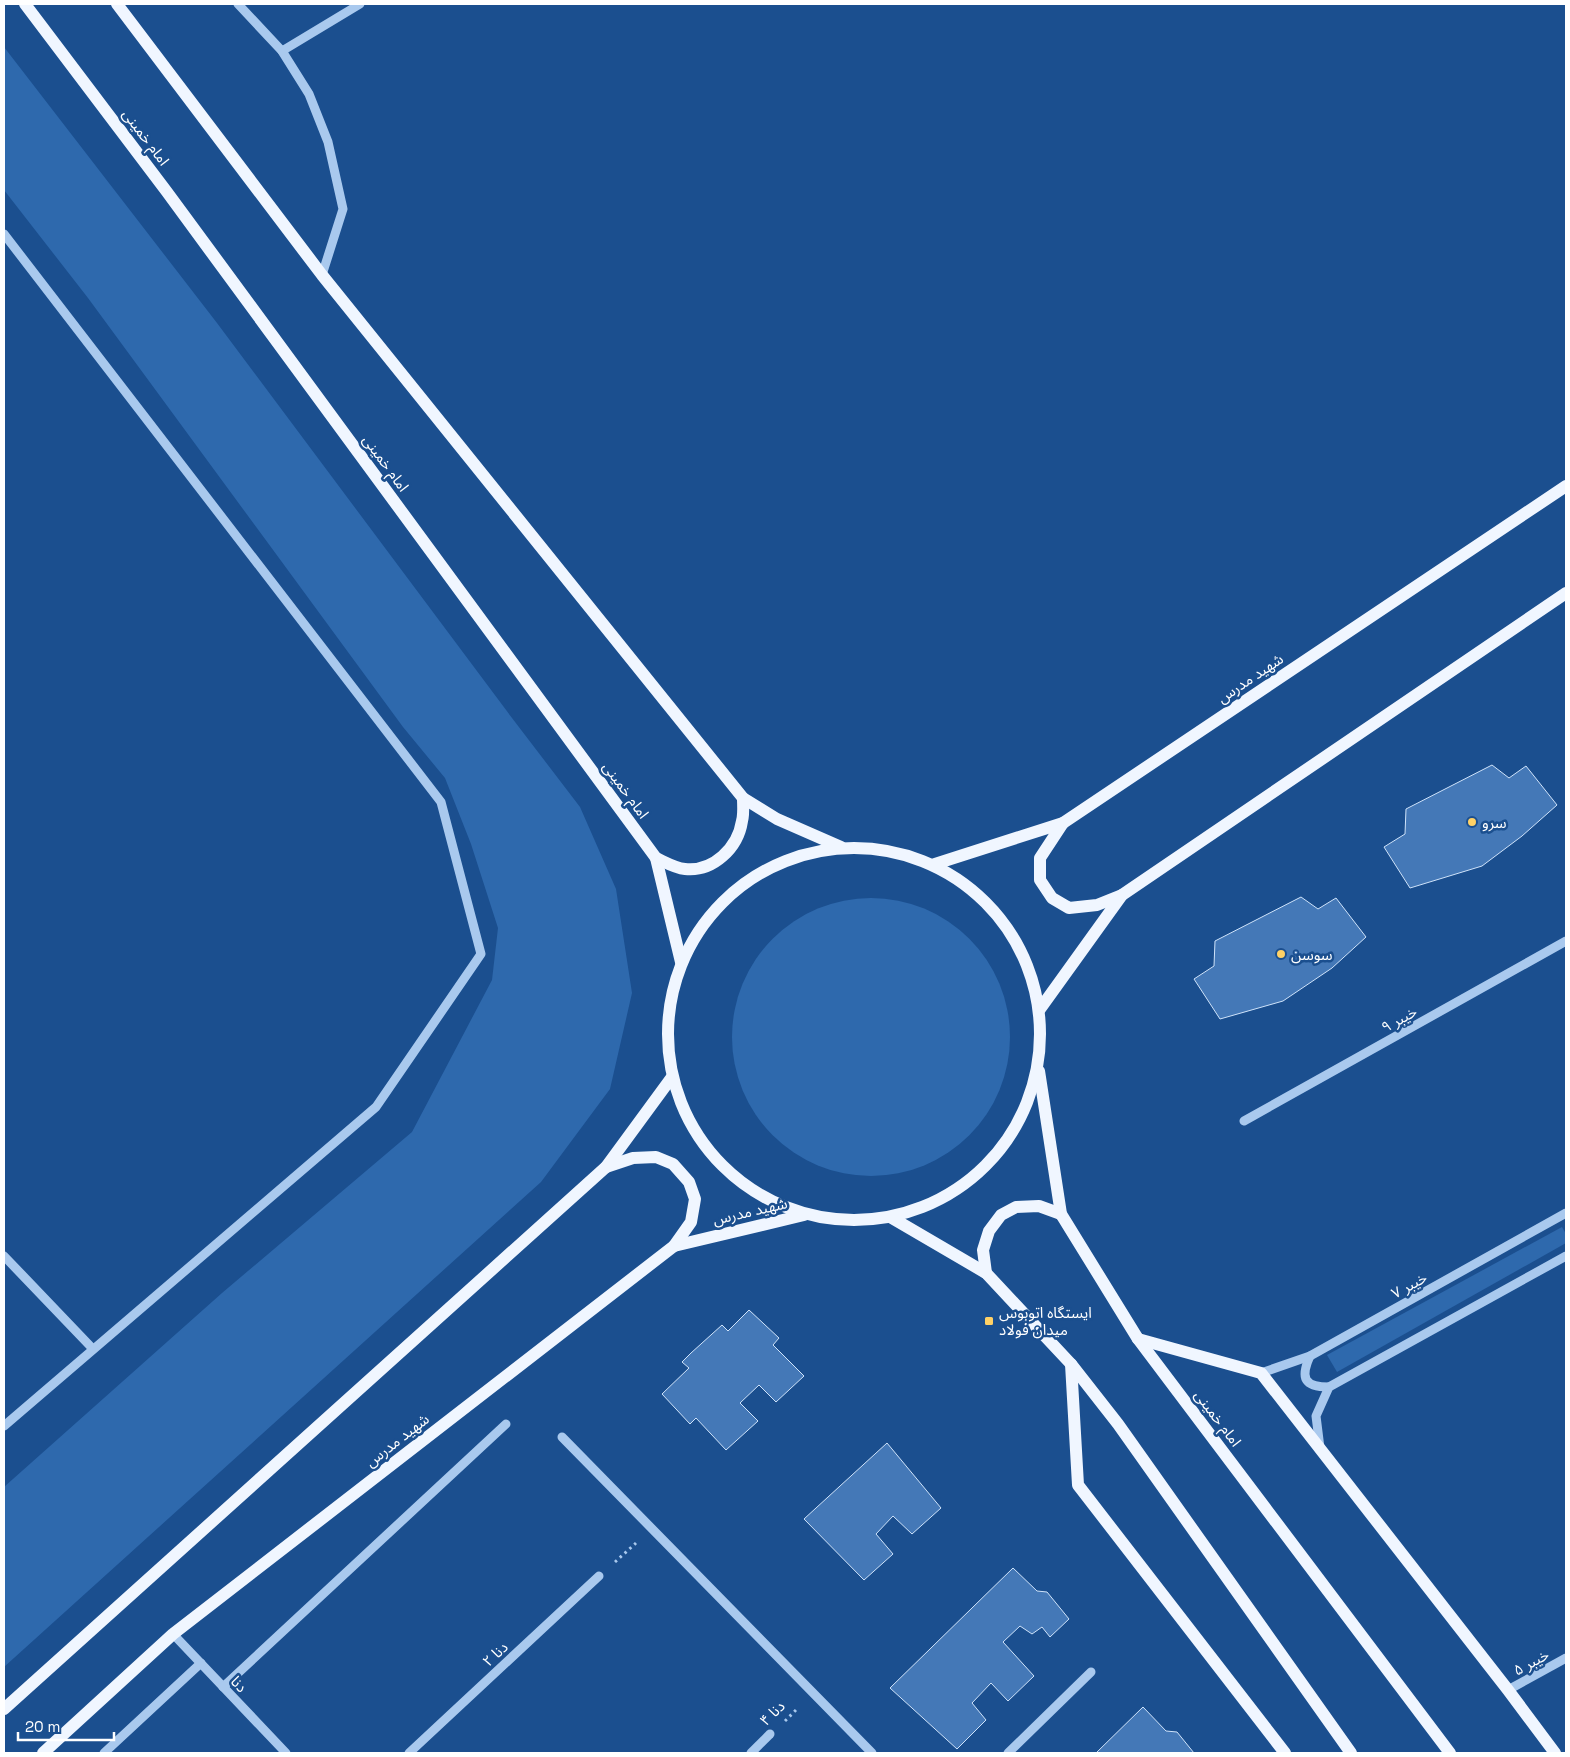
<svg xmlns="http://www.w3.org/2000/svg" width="1570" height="1757" font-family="'Space Grotesk','Noto Sans Arabic',sans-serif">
<rect width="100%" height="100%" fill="#1b4f8f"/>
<g fill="#2e69ad">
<path d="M 4,47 L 217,323 L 512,718 L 580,807 L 616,889 L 632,993 L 610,1089 L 541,1182 L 4,1667 L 4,1487 L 222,1293 L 412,1132 L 492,980 L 498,928 L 471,844 L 445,778 L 403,727 L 88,298 L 4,190 Z"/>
<circle cx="871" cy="1037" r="139"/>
<path d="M 1562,1227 L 1566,1234 L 1566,1243 L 1337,1372 L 1327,1355 Z"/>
</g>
<g fill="#4478b7" stroke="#cfe3fa">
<path d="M 1492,765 L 1509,778 L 1526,766 L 1557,805 L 1522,836 L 1482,866 L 1410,888 L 1384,847 L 1405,834 L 1406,809 Z"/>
<path d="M 1301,897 L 1318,909 L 1336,898 L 1366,937 L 1332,968 L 1283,1001 L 1220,1019 L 1194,979 L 1214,966 L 1215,941 Z"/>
<path d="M 749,1310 L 779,1338 L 773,1345 L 804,1376 L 776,1402 L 759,1385 L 740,1403 L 758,1421 L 726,1450 L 696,1418 L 690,1424 L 662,1394 L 689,1368 L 682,1362 L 691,1353 L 722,1325 L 728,1331 Z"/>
<path d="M 887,1443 L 941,1508 L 912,1534 L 893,1516 L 876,1534 L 893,1554 L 864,1580 L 804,1519 Z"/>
<path d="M 1013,1568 L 1037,1591 L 1047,1592 L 1069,1619 L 1050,1637 L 1042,1627 L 1032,1634 L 1020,1626 L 1003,1642 L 1034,1676 L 1008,1701 L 991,1683 L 972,1703 L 986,1720 L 957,1749 L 890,1688 Z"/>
<path d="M 1143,1707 L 1166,1731 L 1177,1732 L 1194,1753 L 1096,1753 Z"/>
</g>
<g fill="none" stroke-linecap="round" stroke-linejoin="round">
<g stroke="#a9c9ee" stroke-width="3" stroke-dasharray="2.5 4" stroke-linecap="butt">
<path d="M 615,1562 L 636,1543"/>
<path d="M 785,1721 L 798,1708"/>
</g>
<g stroke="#a9c9ee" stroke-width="9">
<path d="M 238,4 L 282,51 L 309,94 L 328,142 L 343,209 L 322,275"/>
<path d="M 282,51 L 360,4"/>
<path d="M 4,234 L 441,802 L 481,954 L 376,1107 L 4,1426"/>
<path d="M 1244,1121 L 1566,941"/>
<path d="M 4,1256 L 93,1349"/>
<path d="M 1310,1356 C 1300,1378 1304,1387 1329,1387"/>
<path d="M 1261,1373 L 1310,1356 L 1566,1213"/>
<path d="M 562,1437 L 872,1753"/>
<path d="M 1320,1448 L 1316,1416 L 1329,1387 L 1566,1256"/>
<path d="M 173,1634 L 286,1753"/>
<path d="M 223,1687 L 506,1424"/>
<path d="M 1508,1690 L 1566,1658"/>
<path d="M 104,1753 L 201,1663"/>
<path d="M 409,1753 L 599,1576"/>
<path d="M 751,1753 L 770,1734"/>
<path d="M 1008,1753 L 1091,1672"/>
</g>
<g stroke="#f0f6ff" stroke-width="12">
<path d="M 25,4 L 167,192 L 656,858 L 681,962"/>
<path d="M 117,4 L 322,275 L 743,798 L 777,819 L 841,847"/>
<path d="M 1063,823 L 1040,858 L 1040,880 L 1052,898 L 1069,908 L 1097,905 L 1122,895"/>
<circle cx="854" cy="1034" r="186"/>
<path d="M 656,858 C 665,862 675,868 685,869 C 713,872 738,848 742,821 C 744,814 743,805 743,798"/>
<path d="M 935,864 L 1063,823 L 1566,486"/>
<path d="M 1040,1009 L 1122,895 L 1566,593"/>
<path d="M 1039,1071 L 1061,1214 L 1138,1339 L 1450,1753"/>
<path d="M 606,1167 L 633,1158 L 656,1157 L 673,1164 L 689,1182 L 695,1199 L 691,1222 L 674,1246"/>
<path d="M 892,1218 L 986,1273 L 1071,1364 L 1118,1424 L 1351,1753"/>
<path d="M 986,1273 L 983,1250 L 989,1231 L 1001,1215 L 1016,1207 L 1039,1206 L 1061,1214"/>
<path d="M 1138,1339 L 1261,1373 L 1508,1690 L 1555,1753"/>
<path d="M 1071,1364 L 1078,1485 L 1285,1753"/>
<path d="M 4,1709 L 606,1167 L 672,1077"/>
<path d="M 43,1753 L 173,1634 L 674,1246 L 804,1215"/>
</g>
</g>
<g fill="#ffd166" stroke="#1b4f8f" stroke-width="2">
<circle cx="1472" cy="822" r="5"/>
<circle cx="1281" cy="954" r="5"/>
<rect x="984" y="1316" width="10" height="10" rx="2.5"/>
</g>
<g text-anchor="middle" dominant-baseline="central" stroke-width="5" stroke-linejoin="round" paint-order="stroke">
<g font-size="15" fill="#fff" stroke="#1b4f8f">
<text transform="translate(146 137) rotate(53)">امام خمینی</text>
<text transform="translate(386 463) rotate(54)">امام خمینی</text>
<text transform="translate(1250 678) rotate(-34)">شهید مدرس</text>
<text transform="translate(626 790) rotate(54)">امام خمینی</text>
<text transform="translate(1399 1019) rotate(-29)">خیبر ۹</text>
<text transform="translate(750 1211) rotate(-13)">شهید مدرس</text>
<text transform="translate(1409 1285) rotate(-29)">خیبر ۷</text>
<text transform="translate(1218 1418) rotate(53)">امام خمینی</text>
<text transform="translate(397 1440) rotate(-38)">شهید مدرس</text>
<text transform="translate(495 1654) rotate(-43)">دنا ۲</text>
<text transform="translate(1531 1662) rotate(-29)">خیبر ۵</text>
<text transform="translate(239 1684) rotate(47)">دنا</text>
<text transform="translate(772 1713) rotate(-44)">دنا ۴</text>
</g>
<g font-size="15" fill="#fff" stroke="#1b4f8f" text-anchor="start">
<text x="1482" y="822">سرو</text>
<text x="1291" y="954">سوسن</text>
<text x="999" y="1312">ایستگاه اتوبوس<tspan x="999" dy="17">میدان فولاد</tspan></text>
</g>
</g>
<rect width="1570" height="1757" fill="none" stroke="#ffffff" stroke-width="10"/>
<path d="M18 1732v8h96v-8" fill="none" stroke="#ffffff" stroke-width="2.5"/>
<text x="25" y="1732" font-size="15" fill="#ffffff" stroke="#1b4f8f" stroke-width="4" paint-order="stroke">20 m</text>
</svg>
